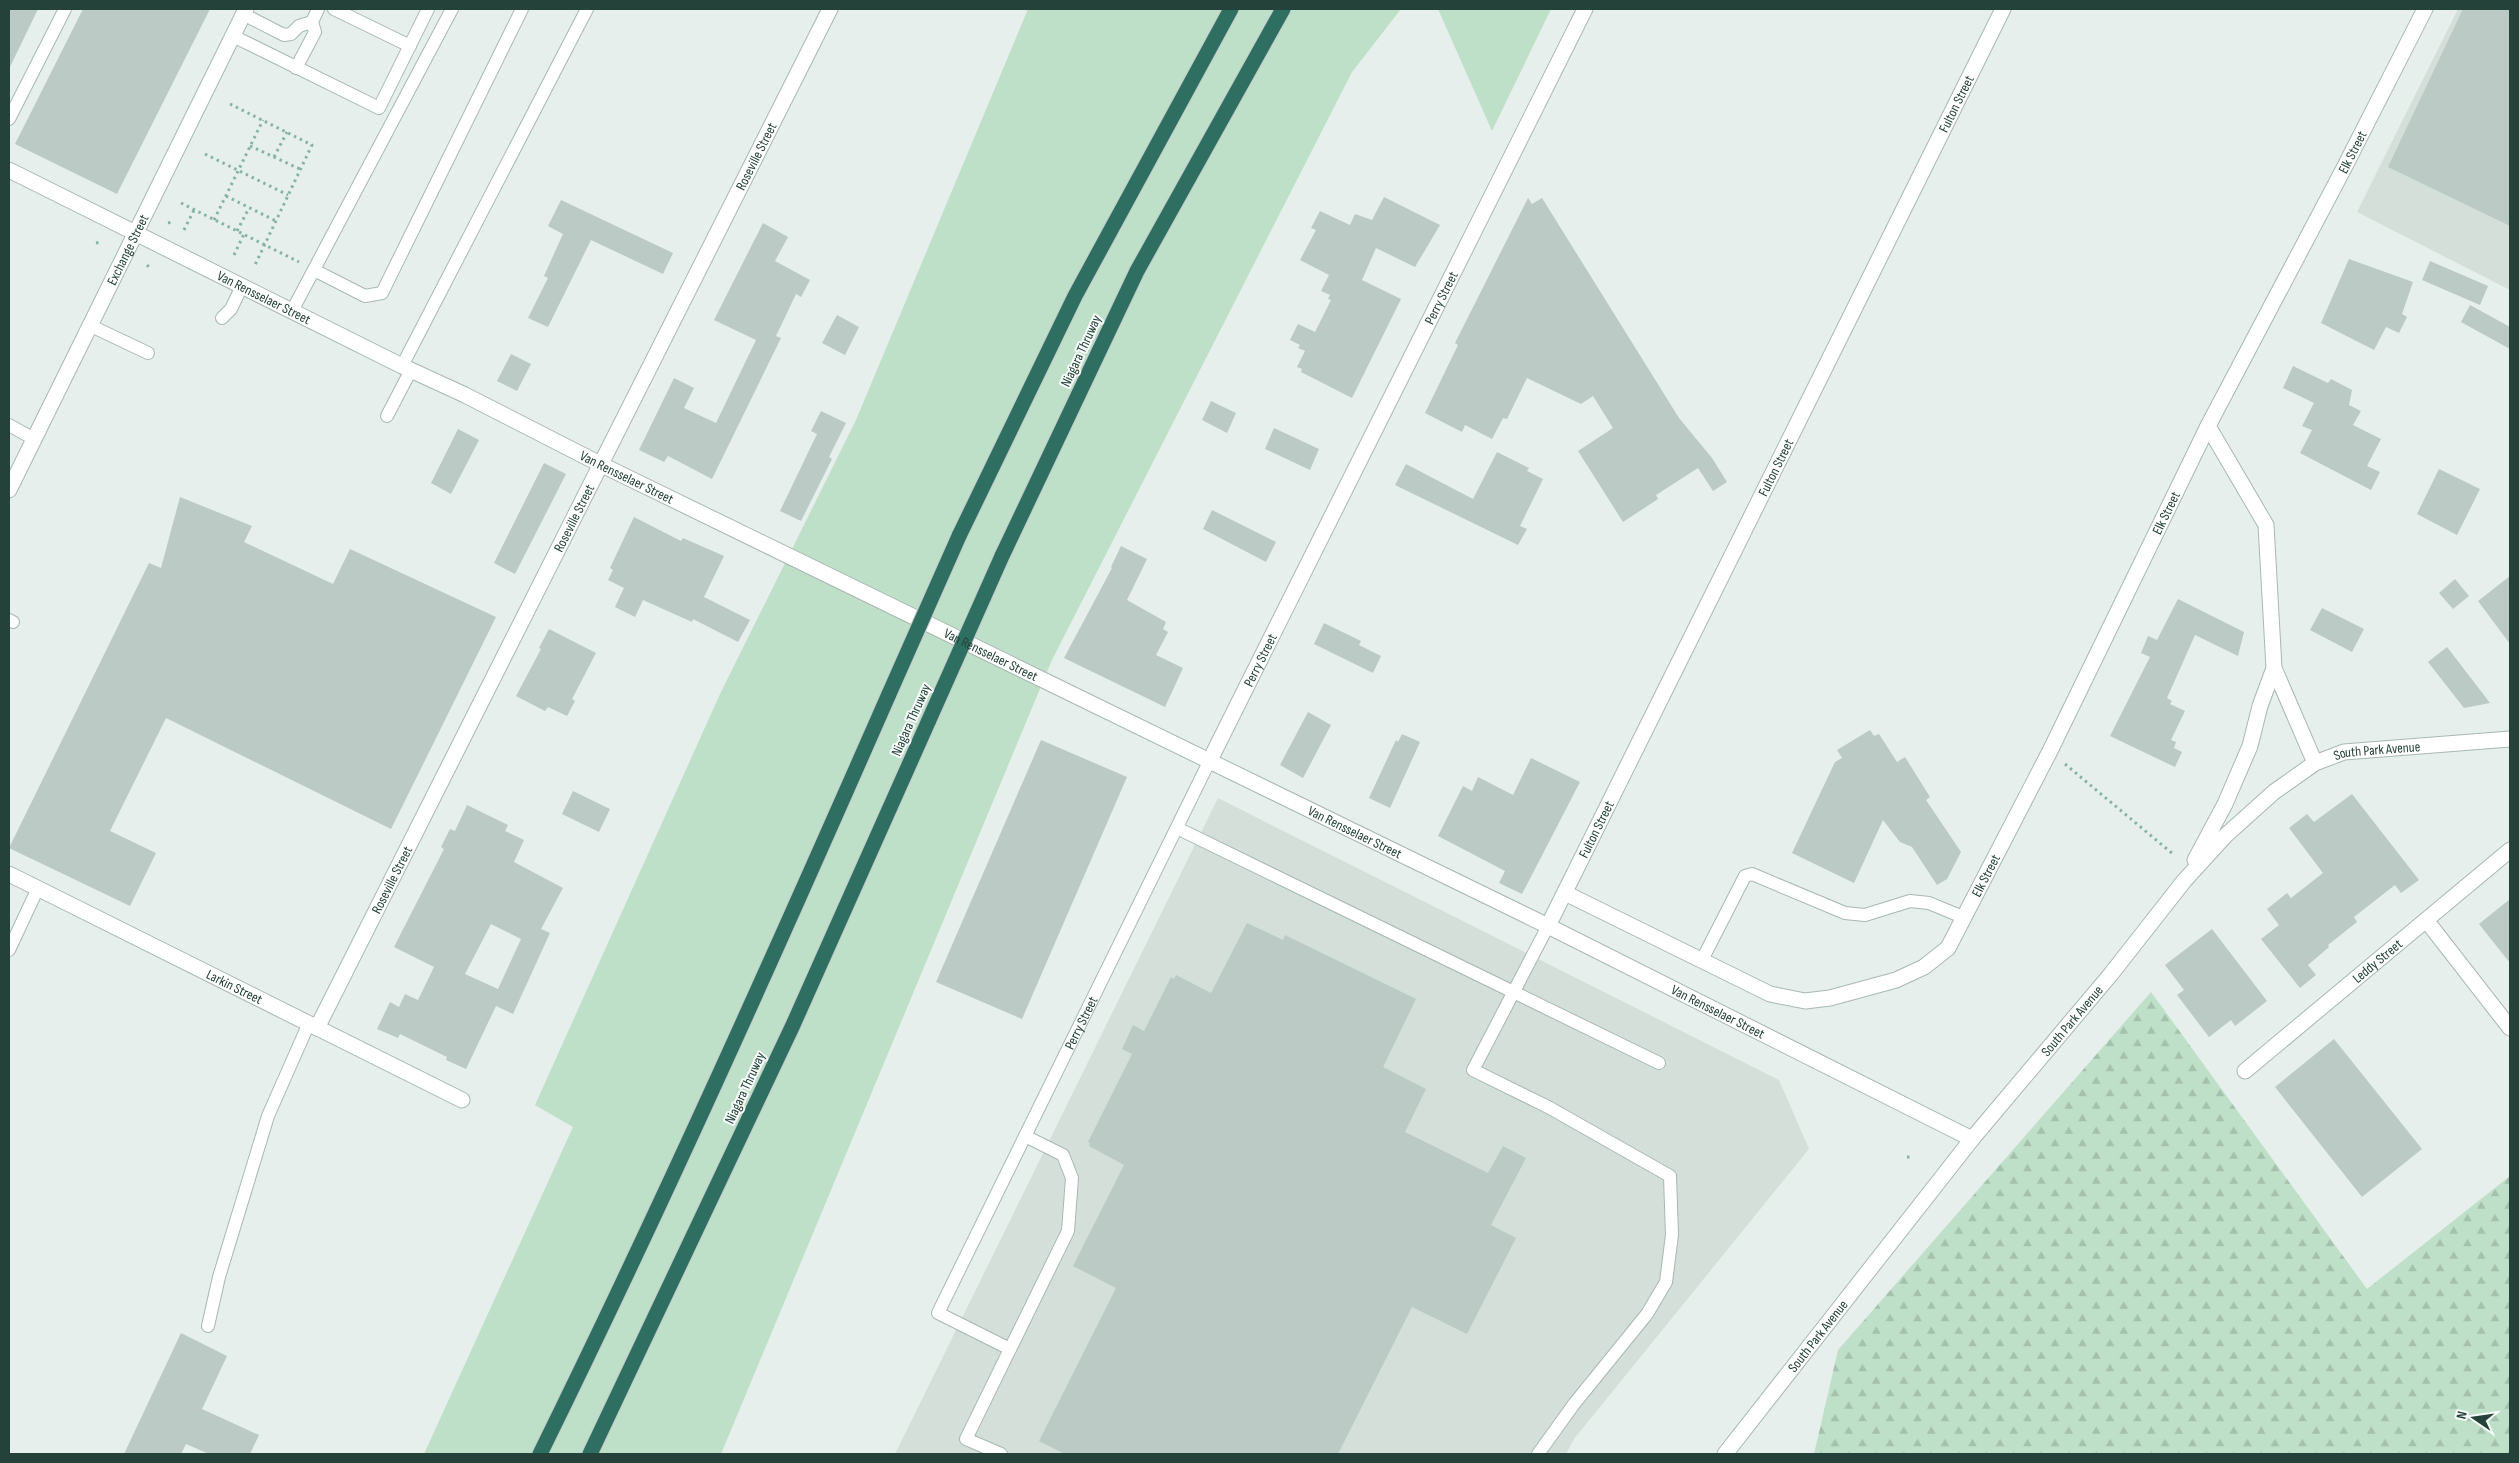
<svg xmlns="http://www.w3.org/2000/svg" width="2519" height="1463" font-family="'Sofia Sans Condensed',sans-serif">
<defs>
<pattern id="forest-firs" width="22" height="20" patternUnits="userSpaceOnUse" patternTransform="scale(1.25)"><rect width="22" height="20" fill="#bfe0c8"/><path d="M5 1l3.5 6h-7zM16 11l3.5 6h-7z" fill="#a4c1ad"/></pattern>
</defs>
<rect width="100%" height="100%" fill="#e6efeb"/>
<g fill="#d4dfda">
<path d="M 2458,9 L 2510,9 L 2510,290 L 2357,212 Z"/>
<path d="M 1218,798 L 1779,1080 L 1809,1149 L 1574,1439 L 1566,1454 L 895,1454 Z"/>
</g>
<g fill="#bfe0c8">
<path d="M 1028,9 L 1401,9 L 1352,72 L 1052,660 L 721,1454 L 424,1454 L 573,1127 L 535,1105 L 720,694 L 856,420 Z"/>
<path d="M 1438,9 L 1551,9 L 1492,131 Z"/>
</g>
<path fill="url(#forest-firs)" d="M 2151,992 L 2367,1289 L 2510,1176 L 2510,1454 L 1814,1454 L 1838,1350 Z"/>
<g fill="#bbcac4" fill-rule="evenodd">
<path d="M 9,9 L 38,9 L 9,69 Z"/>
<path d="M 83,9 L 210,9 L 117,194 L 15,144 Z"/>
<path d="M 2463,9 L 2510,9 L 2510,226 L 2388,167 Z"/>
<path d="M 1384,197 L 1440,225 L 1415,267 L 1376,248 L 1362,280 L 1401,299 L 1352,398 L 1301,372 L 1302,369 L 1297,367 L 1305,351 L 1298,348 L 1300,345 L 1290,340 L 1298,324 L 1315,332 L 1331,300 L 1328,299 L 1330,295 L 1321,291 L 1329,275 L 1300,260 L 1316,230 L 1311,228 L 1320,211 L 1350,225 L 1355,214 L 1372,220 Z"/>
<path d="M 1528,198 L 1532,204 L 1542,198 L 1679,418 L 1712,458 L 1727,482 L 1713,491 L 1698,468 L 1656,495 L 1658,499 L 1623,522 L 1578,451 L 1613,428 L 1593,396 L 1581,404 L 1527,378 L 1507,419 L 1503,418 L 1492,439 L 1465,425 L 1462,432 L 1425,413 L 1458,345 L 1455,343 Z"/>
<path d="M 561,200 L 673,253 L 663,274 L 591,240 L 548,327 L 528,318 L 548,278 L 544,276 L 563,234 L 548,226 Z"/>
<path d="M 763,223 L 788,237 L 775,261 L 810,280 L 801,297 L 796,294 L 776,336 L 781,338 L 712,479 L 668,456 L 664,462 L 639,450 L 674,378 L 694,388 L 684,408 L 716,423 L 756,340 L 714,320 Z"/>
<path d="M 2349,259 L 2413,282 L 2402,314 L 2407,317 L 2399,333 L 2386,327 L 2374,350 L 2321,323 Z"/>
<path d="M 2430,261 L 2488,286 L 2480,305 L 2422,280 Z"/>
<path d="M 2470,305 L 2510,327 L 2510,349 L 2461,322 Z"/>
<path d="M 837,315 L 859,327 L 845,355 L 822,343 Z"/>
<path d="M 511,354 L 531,364 L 517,391 L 497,381 Z"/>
<path d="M 2293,366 L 2328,383 L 2331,379 L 2352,390 L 2349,405 L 2361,411 L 2353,425 L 2381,439 L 2367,466 L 2380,472 L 2371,490 L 2300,453 L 2312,430 L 2302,426 L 2314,403 L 2283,388 Z"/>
<path d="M 1211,401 L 1236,413 L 1227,433 L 1202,420 Z"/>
<path d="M 821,411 L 846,423 L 829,457 L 832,459 L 801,521 L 780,511 L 817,434 L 811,431 Z"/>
<path d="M 1274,428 L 1319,449 L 1310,470 L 1265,449 Z"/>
<path d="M 458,429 L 479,440 L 451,494 L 431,483 Z"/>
<path d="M 1497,452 L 1529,468 L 1527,471 L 1543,479 L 1520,526 L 1527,529 L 1518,545 L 1395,485 L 1406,464 L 1473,499 Z"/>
<path d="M 544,463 L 566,474 L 515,574 L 494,563 Z"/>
<path d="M 2439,469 L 2480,489 L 2457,535 L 2417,514 Z"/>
<path d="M 180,497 L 252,526 L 244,542 L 333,584 L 350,549 L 496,617 L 391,829 L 166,718 L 110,831 L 156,853 L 130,906 L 9,848 L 149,563 L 161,568 Z"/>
<path d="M 1212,510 L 1276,542 L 1266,562 L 1203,529 Z"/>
<path d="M 634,517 L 681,541 L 683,538 L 724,556 L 704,597 L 750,620 L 738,642 L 693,619 L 692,622 L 643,600 L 635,617 L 615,607 L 624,588 L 608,580 L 613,570 L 610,568 Z"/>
<path d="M 1121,546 L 1147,559 L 1127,600 L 1166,622 L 1163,629 L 1168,632 L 1156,655 L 1183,668 L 1165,707 L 1064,658 L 1112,568 L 1111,567 Z"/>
<path d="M 2510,576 L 2510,644 L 2478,601 Z"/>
<path d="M 2455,579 L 2469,596 L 2453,609 L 2439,593 Z"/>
<path d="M 2178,599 L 2244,632 L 2238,656 L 2195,635 L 2167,698 L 2172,701 L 2170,704 L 2185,711 L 2171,740 L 2176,742 L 2174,748 L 2182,752 L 2175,767 L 2110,736 L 2150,657 L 2141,653 L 2148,636 L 2157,640 Z"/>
<path d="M 2322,608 L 2364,629 L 2352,652 L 2310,630 Z"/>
<path d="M 1324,623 L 1361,641 L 1359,645 L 1381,656 L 1373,673 L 1314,644 Z"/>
<path d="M 549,629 L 596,653 L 572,699 L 575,701 L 567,716 L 548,707 L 545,711 L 516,696 L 541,649 L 539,648 Z"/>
<path d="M 2447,647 L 2490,703 L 2464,708 L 2428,662 Z"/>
<path d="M 1308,712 L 1331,725 L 1303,778 L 1280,765 Z"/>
<path d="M 1870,730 L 1874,736 L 1879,734 L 1897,762 L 1905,757 L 1930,797 L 1926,800 L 1961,852 L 1947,879 L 1937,885 L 1912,847 L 1900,842 L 1883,820 L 1854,883 L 1792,853 L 1835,762 L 1842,758 L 1837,750 Z"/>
<path d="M 1402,734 L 1420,742 L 1390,808 L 1369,798 L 1396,740 L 1398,742 Z"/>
<path d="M 1041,740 L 1127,777 L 1022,1019 L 936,982 Z"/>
<path d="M 1531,758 L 1580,782 L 1522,894 L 1499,883 L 1505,871 L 1438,836 L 1463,786 L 1472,791 L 1478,777 L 1513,795 Z"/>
<path d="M 573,791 L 610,809 L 599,832 L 562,814 Z"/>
<path d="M 2352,794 L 2419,880 L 2401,893 L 2395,885 L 2354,917 L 2357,922 L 2328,945 L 2329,947 L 2308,965 L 2316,975 L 2300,988 L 2261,939 L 2279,925 L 2267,909 L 2287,893 L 2291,898 L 2323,873 L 2289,828 L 2307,814 L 2314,822 Z"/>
<path d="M 467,805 L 508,825 L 505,831 L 524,840 L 514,862 L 563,888 L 541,929 L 550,933 L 513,1014 L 496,1006 L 466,1069 L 446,1060 L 447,1057 L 400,1034 L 398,1038 L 377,1029 L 390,1002 L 399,1007 L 405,994 L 418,1000 L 434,967 L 394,947 L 444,849 L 441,847 L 450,829 L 455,831 ZM 491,924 L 521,939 L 498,989 L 465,974 Z"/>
<path d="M 2510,899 L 2510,963 L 2479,924 Z"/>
<path d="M 1247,923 L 1283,940 L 1285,935 L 1416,999 L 1383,1067 L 1426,1089 L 1405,1132 L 1488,1173 L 1503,1146 L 1526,1158 L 1491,1225 L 1516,1238 L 1467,1334 L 1412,1307 L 1338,1454 L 1065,1454 L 1039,1441 L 1116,1288 L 1073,1266 L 1124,1165 L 1089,1146 L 1090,1143 L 1088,1142 L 1132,1054 L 1122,1049 L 1133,1025 L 1144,1031 L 1171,977 L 1174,979 L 1176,975 L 1211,993 Z"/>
<path d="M 2212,929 L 2267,1001 L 2235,1026 L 2231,1020 L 2209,1037 L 2177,995 L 2184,990 L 2165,965 Z"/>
<path d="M 2334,1039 L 2422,1149 L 2362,1197 L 2275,1087 Z"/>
<path d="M 181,1333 L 227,1356 L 202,1409 L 259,1435 L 250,1454 L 209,1454 L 186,1444 L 181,1454 L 124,1454 Z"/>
</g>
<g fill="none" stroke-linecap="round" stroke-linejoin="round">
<g stroke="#a8b8b2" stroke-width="14">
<g id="service">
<path d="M 334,9 L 410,46"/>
<path d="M 243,14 L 284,35 L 291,34 L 299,26 L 312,22"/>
<path d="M 233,36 L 379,108 L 428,9"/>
<path d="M 296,68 L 315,32 L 312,22 L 318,9"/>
<path d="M 9,119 L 65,9"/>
<path d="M 314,270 L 365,296 L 382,293 L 522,9"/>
<path d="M 292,311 L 452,9"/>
<path d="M 222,318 L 231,309 L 242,286"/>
<path d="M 89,325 L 148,353"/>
<path d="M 402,366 L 587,9"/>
<path d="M 387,416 L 411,370"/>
<path d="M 9,425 L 34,439"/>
<path d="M 9,620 L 13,622"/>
<path d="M 1177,828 L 1659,1063"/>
<path d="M 9,950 L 38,888"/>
<path d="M 1702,960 L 1745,876 L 1752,874 L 1845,913 L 1865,915 L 1910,901 L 1929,903 L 1965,918"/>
<path d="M 208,1326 L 219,1277 L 268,1116 L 309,1023"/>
<path id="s1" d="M 1010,1349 L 938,1313 L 1209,762"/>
<path d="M 1001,1454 L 966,1439 L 1068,1231 L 1072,1178 L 1063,1155 L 1025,1136"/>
<path d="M 1538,1454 L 1574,1404 L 1647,1314 L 1666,1282 L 1672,1235 L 1670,1176 L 1550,1108 L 1473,1070 L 1548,926"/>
</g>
</g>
<g stroke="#a8b8b2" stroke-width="17">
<g id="minor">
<path id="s2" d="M 1209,762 L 1585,9"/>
<path id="s3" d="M 9,874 L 462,1100"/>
<path id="s4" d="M 1565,893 L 1770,994 L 1805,1001 L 1830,998 L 1896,980 L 1924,967 L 1948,948 L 2050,751 L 2208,426"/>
<path d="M 2426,920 L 2510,1028"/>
<path id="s5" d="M 1548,926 L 2003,9"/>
<path id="s6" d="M 317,1028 L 830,9"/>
<path id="s7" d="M 2245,1071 L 2510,850"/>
</g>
</g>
<g stroke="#a8b8b2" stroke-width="17">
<g id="tertiary">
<path id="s8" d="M 9,170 L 402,366 L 465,395 L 600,464 L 1548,926 L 1972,1139"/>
<path id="s9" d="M 9,490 L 246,9"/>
<path id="s10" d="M 2315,763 L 2274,668 L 2266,525 L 2208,426 L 2343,170 L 2425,9"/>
<path d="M 2195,860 L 2225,804 L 2250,746 L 2260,706 L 2274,668"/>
<path id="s11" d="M 1725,1454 L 1972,1139 L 2111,974 L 2184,881 L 2225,836 L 2274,792 L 2315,763 L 2344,752 L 2510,739"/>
</g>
</g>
<g stroke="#c2cac8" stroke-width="17">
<g id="motorway">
<path d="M 959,536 L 1075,296 L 1231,9"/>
<path d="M 1002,556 L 1137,271 L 1283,9"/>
<path d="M 540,1454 C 663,1204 777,949 889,694"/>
<path d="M 590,1454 L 793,1025 L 929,720"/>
</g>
</g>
<g stroke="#86b3a5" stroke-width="3" stroke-dasharray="2.5 4" stroke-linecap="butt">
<path d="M 230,104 L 312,145 L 255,265"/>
<path d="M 250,146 L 300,169"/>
<path d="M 205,154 L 288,195"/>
<path d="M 274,157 L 287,132"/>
<path d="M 226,196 L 276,221"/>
<path d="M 181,203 L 299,262"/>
<path d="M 214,220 L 263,120"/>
<path d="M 168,223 L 172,222"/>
<path d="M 184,230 L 194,210"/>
<path d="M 237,231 L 249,208"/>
<path d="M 96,243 L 101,242"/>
<path d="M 234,255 L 244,234"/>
<path d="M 147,265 L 151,269"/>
<path d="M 2065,764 L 2173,854"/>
<path d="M 1907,1157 L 1912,1157"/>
</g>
<use href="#service" stroke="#fff" stroke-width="12"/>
<use href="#minor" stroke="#fff" stroke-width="15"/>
<use href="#tertiary" stroke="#fff" stroke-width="15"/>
<use href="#motorway" stroke="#2f6f62" stroke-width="15"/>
<g stroke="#c2cac8" stroke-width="17" stroke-linecap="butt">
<g id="motorway-bridge">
<path d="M 889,694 L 959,536"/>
<path d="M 929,720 L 1002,556"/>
</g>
</g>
<use href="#motorway-bridge" stroke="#2f6f62" stroke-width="15"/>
</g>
<g text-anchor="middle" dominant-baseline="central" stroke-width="4" stroke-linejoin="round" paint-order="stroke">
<g font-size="14" fill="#24423a" stroke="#f7fbf9">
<text stroke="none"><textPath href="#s5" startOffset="918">Fulton Street</textPath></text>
<text stroke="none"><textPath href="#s10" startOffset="671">Elk Street</textPath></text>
<text stroke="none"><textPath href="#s6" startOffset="976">Roseville Street</textPath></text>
<text stroke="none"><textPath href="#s9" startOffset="268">Exchange Street</textPath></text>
<text stroke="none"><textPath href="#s8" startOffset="285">Van Rensselaer Street</textPath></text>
<text stroke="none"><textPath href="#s2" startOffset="519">Perry Street</textPath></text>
<text transform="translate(1081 351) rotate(-65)">Niagara Thruway</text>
<text stroke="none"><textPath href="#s5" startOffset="512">Fulton Street</textPath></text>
<text stroke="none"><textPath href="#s8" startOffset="690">Van Rensselaer Street</textPath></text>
<text stroke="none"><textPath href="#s4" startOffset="906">Elk Street</textPath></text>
<text stroke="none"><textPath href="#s6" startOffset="571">Roseville Street</textPath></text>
<text stroke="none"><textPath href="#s8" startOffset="1095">Van Rensselaer Street</textPath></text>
<text stroke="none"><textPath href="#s2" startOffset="114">Perry Street</textPath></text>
<text transform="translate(911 720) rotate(-66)">Niagara Thruway</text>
<text stroke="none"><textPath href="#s11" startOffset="975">South Park Avenue</textPath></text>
<text stroke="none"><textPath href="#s5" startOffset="108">Fulton Street</textPath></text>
<text stroke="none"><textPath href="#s8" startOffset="1500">Van Rensselaer Street</textPath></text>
<text stroke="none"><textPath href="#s4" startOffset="501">Elk Street</textPath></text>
<text stroke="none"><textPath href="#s6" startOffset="166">Roseville Street</textPath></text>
<text stroke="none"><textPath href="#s7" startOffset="172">Leddy Street</textPath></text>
<text stroke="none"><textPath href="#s3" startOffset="252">Larkin Street</textPath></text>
<text stroke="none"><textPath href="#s8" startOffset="1905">Van Rensselaer Street</textPath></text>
<text stroke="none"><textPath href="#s11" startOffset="555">South Park Avenue</textPath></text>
<text stroke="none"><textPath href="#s1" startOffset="404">Perry Street</textPath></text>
<text transform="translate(745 1088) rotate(-65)">Niagara Thruway</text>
<text stroke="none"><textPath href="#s11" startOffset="150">South Park Avenue</textPath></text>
</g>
</g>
<rect width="2519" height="1463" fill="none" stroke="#24423a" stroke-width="20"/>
<g transform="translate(2474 1418) rotate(283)" stroke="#f7fbf9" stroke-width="4" paint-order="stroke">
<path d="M0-4L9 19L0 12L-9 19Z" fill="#24423a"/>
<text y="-8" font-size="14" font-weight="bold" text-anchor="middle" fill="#24423a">N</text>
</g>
</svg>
